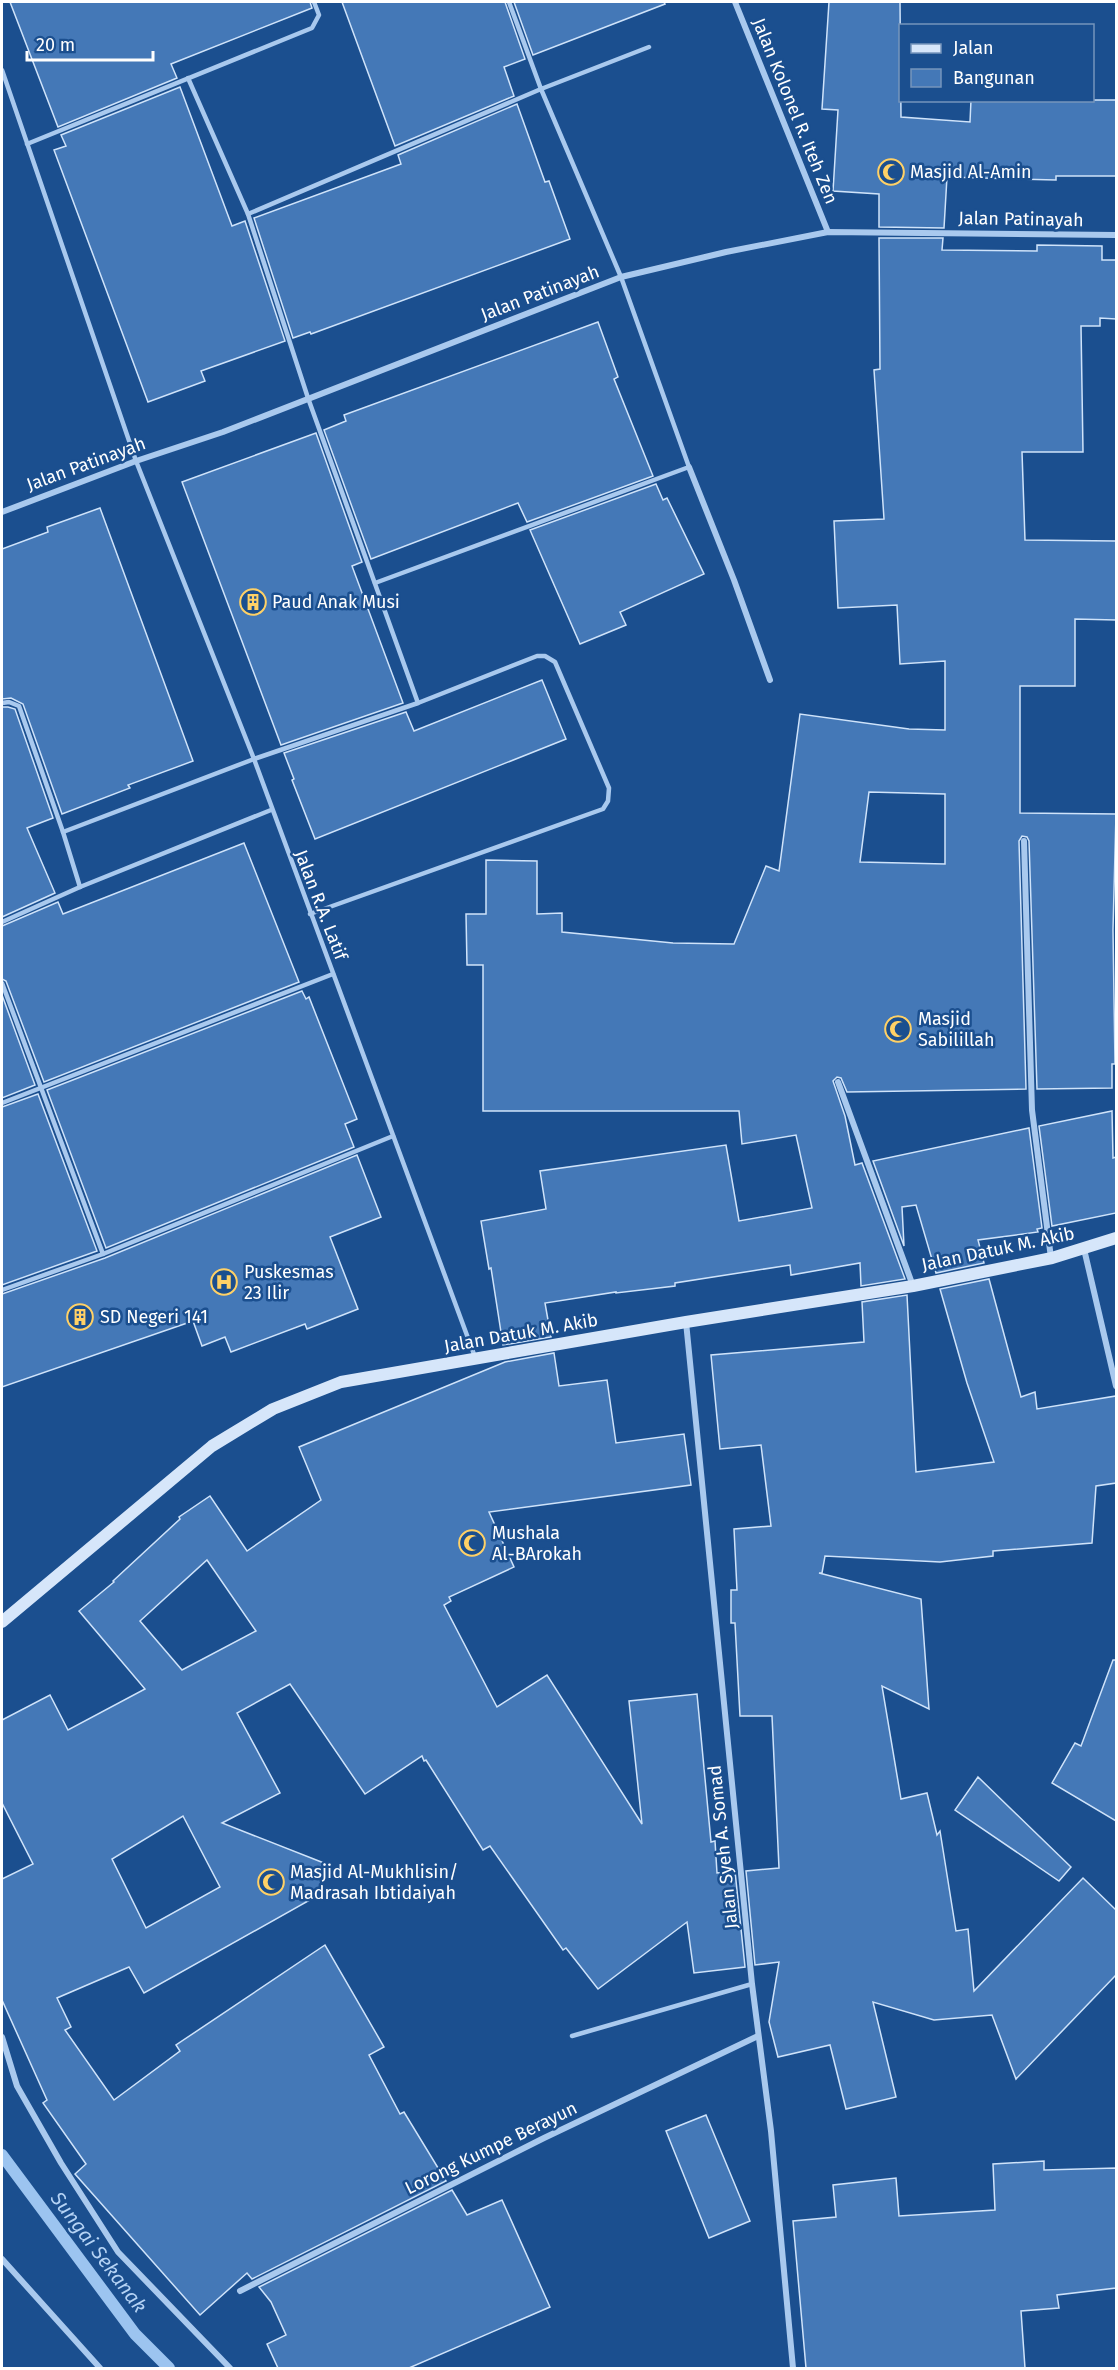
<svg xmlns="http://www.w3.org/2000/svg" width="1118" height="2370" font-family="'Fira Sans',sans-serif">
<rect width="100%" height="100%" fill="#1b4f8f"/>
<g fill="none" stroke-linecap="round" stroke-linejoin="round">
<path stroke="#9cc4f0" stroke-width="12" d="M 2,2155 L 135,2334 L 169,2368"/>
</g>
<g fill="#4478b7" stroke="#cfe3fa" stroke-width="1.5" fill-rule="evenodd">
<path d="M 10,2 L 310,2 L 312,8 L 171,64 L 177,78 L 58,127 Z"/>
<path d="M 342,2 L 505,2 L 525,59 L 504,67 L 514,96 L 395,146 Z"/>
<path d="M 514,2 L 664,2 L 665,4 L 533,55 Z"/>
<path d="M 829,2 L 900,2 L 901,117 L 970,122 L 971,100 L 1116,100 L 1116,176 L 1056,176 L 1056,180 L 947,177 L 944,228 L 879,227 L 879,194 L 833,191 L 838,110 L 822,109 Z"/>
<path d="M 180,87 L 232,226 L 245,221 L 285,341 L 201,371 L 205,381 L 148,402 L 54,150 L 66,146 L 61,135 Z"/>
<path d="M 517,104 L 545,182 L 549,181 L 570,239 L 311,334 L 310,332 L 293,338 L 254,218 L 401,164 L 398,155 Z"/>
<path d="M 879,238 L 943,238 L 942,250 L 1037,251 L 1037,245 L 1102,246 L 1102,260 L 1116,260 L 1116,319 L 1100,318 L 1100,326 L 1081,326 L 1083,452 L 1022,452 L 1025,540 L 1116,541 L 1116,620 L 1075,619 L 1075,686 L 1020,686 L 1020,813 L 1116,814 L 1113,930 L 1115,1064 L 1112,1064 L 1112,1088 L 1037,1089 L 1029,841 L 1027,837 L 1022,836 L 1019,841 L 1026,1089 L 847,1092 L 841,1078 L 837,1077 L 833,1081 L 845,1116 L 855,1165 L 862,1163 L 905,1279 L 861,1286 L 860,1263 L 791,1275 L 790,1265 L 675,1283 L 675,1286 L 616,1293 L 616,1292 L 545,1303 L 551,1337 L 503,1345 L 491,1268 L 489,1269 L 481,1221 L 546,1209 L 540,1171 L 726,1145 L 739,1221 L 812,1208 L 796,1135 L 742,1144 L 739,1111 L 483,1111 L 483,965 L 467,965 L 466,914 L 486,914 L 486,860 L 537,861 L 537,914 L 562,913 L 562,932 L 673,943 L 734,944 L 766,866 L 779,871 L 800,714 L 909,729 L 945,730 L 945,661 L 900,664 L 897,605 L 838,608 L 834,521 L 884,519 L 874,370 L 880,369 ZM 869,792 L 945,794 L 945,864 L 860,862 Z"/>
<path d="M 598,322 L 618,377 L 614,379 L 653,476 L 527,522 L 518,503 L 371,559 L 324,430 L 346,421 L 344,415 Z"/>
<path d="M 316,433 L 362,562 L 352,566 L 403,703 L 281,745 L 182,482 Z"/>
<path d="M 656,484 L 663,500 L 667,498 L 704,574 L 620,612 L 626,625 L 580,644 L 530,530 Z"/>
<path d="M 100,508 L 193,761 L 128,785 L 130,788 L 62,814 L 23,704 L 11,698 L 2,699 L 2,549 L 48,532 L 47,527 Z"/>
<path d="M 542,680 L 566,739 L 315,839 L 292,780 L 294,779 L 284,753 L 406,712 L 414,731 Z"/>
<path d="M 2,707 L 8,707 L 15,709 L 53,818 L 27,828 L 55,893 L 2,917 Z"/>
<path d="M 244,843 L 299,982 L 44,1082 L 6,981 L 2,979 L 2,926 L 58,902 L 63,914 Z"/>
<path d="M 302,991 L 306,999 L 309,997 L 357,1119 L 345,1124 L 354,1147 L 106,1248 L 47,1090 Z"/>
<path d="M 2,995 L 35,1085 L 2,1098 Z"/>
<path d="M 38,1094 L 97,1251 L 2,1285 L 2,1107 Z"/>
<path d="M 1112,1111 L 1113,1158 L 1116,1157 L 1116,1213 L 1052,1226 L 1039,1126 Z"/>
<path d="M 1029,1128 L 1042,1228 L 1037,1229 L 1038,1232 L 978,1240 L 984,1263 L 936,1273 L 916,1205 L 902,1207 L 904,1246 L 873,1161 Z"/>
<path d="M 357,1155 L 381,1217 L 330,1237 L 358,1309 L 307,1329 L 305,1324 L 231,1352 L 225,1337 L 202,1346 L 193,1321 L 2,1387 L 2,1294 L 105,1258 Z"/>
<path d="M 989,1279 L 1021,1397 L 1035,1392 L 1037,1409 L 1116,1396 L 1116,1483 L 1096,1486 L 1092,1543 L 993,1551 L 993,1556 L 940,1562 L 825,1556 L 822,1573 L 819,1573 L 921,1599 L 929,1709 L 882,1686 L 901,1799 L 927,1793 L 937,1835 L 940,1831 L 956,1931 L 968,1929 L 974,1991 L 1083,1878 L 1116,1910 L 1116,1975 L 1016,2079 L 992,2015 L 934,2020 L 873,2002 L 896,2097 L 846,2109 L 830,2045 L 778,2057 L 769,2022 L 779,1962 L 755,1965 L 746,1871 L 779,1868 L 772,1716 L 740,1716 L 735,1623 L 731,1623 L 731,1590 L 737,1590 L 734,1529 L 771,1526 L 761,1445 L 720,1449 L 711,1355 L 864,1342 L 862,1302 L 907,1295 L 916,1472 L 994,1462 L 967,1383 L 940,1289 Z"/>
<path d="M 554,1353 L 559,1386 L 607,1380 L 616,1443 L 684,1434 L 691,1485 L 489,1512 L 514,1567 L 449,1597 L 451,1601 L 444,1605 L 497,1707 L 547,1675 L 642,1824 L 629,1701 L 697,1694 L 711,1842 L 715,1841 L 717,1873 L 735,1871 L 745,1967 L 694,1973 L 687,1922 L 598,1989 L 566,1948 L 563,1950 L 490,1846 L 483,1850 L 426,1760 L 424,1761 L 422,1756 L 365,1794 L 290,1684 L 237,1713 L 280,1793 L 222,1823 L 329,1865 L 317,1896 L 144,1993 L 129,1967 L 57,1998 L 71,2027 L 65,2030 L 114,2100 L 180,2051 L 176,2045 L 325,1945 L 384,2047 L 369,2055 L 400,2114 L 404,2112 L 446,2181 L 252,2279 L 247,2273 L 200,2315 L 75,2174 L 86,2164 L 43,2103 L 47,2100 L 2,2000 L 2,1879 L 33,1864 L 2,1803 L 2,1720 L 50,1695 L 68,1730 L 145,1689 L 79,1611 L 114,1582 L 113,1581 L 180,1519 L 179,1517 L 210,1496 L 247,1551 L 321,1500 L 299,1447 L 505,1362 ZM 207,1560 L 256,1631 L 182,1670 L 140,1621 ZM 183,1816 L 220,1887 L 146,1928 L 112,1859 Z"/>
<path d="M 1113,1660 L 1116,1660 L 1116,1821 L 1052,1783 L 1075,1743 L 1081,1746 Z"/>
<path d="M 978,1777 L 1071,1867 L 1059,1881 L 955,1810 Z"/>
<path d="M 706,2115 L 750,2221 L 709,2238 L 666,2131 Z"/>
<path d="M 1044,2161 L 1044,2170 L 1116,2168 L 1116,2288 L 1057,2295 L 1059,2308 L 1021,2311 L 1025,2368 L 806,2368 L 793,2221 L 836,2217 L 833,2185 L 896,2178 L 899,2216 L 995,2210 L 993,2164 Z"/>
<path d="M 452,2190 L 467,2215 L 502,2200 L 550,2307 L 409,2368 L 278,2368 L 267,2344 L 286,2335 L 271,2302 L 259,2287 Z"/>
</g>
<g fill="none" stroke-linecap="round" stroke-linejoin="round">
<g stroke="#a9c9ee" stroke-width="4.5">
<path d="M 509,2 L 541,89 L 649,47"/>
<path d="M 2,70 L 136,461 L 254,759 L 475,1357"/>
<path d="M 188,78 L 248,214 L 308,398 L 418,703"/>
<path d="M 27,144 L 312,28 L 319,15 L 314,2"/>
<path d="M 248,214 L 541,89 L 621,277 L 689,467 L 375,583"/>
<path d="M 2,703 L 9,702 L 19,706 L 63,832 L 80,887"/>
<path d="M 63,832 L 254,759 L 418,703 L 537,656 L 545,656 L 555,662 L 609,788 L 608,801 L 603,809 L 310,914"/>
<path d="M 2,922 L 80,887 L 271,810"/>
<path d="M 2,983 L 103,1254 L 2,1290"/>
<path d="M 2,1103 L 333,974"/>
<path d="M 103,1254 L 393,1136"/>
<path d="M 572,2036 L 752,1984"/>
</g>
<g stroke="#a9c9ee" stroke-width="6">
<path d="M 735,2 L 828,232"/>
<path d="M 689,467 L 734,580 L 770,680"/>
<path d="M 2,512 L 136,461 L 223,432 L 621,277 L 726,252 L 828,232 L 1116,235"/>
<path d="M 1024,841 L 1032,1110 L 1051,1258"/>
<path d="M 838,1082 L 913,1286"/>
<path d="M 1084,1249 L 1116,1386"/>
<path d="M 686,1322 L 752,1984 L 771,2131 L 793,2368"/>
<path d="M 2,2037 L 17,2086 L 61,2163 L 118,2252 L 230,2368"/>
<path d="M 2,2259 L 100,2368"/>
<path d="M 240,2291 L 544,2138 L 758,2036"/>
</g>
<path stroke="#d6e6fa" stroke-width="12" d="M 2,1622 L 212,1446 L 273,1409 L 341,1382 L 686,1322 L 913,1286 L 1052,1258 L 1116,1238"/>
</g>
<defs>
<g id="mosque-ring" transform="scale(1.35)"><circle r="9.5" fill="#1b4f8f" stroke="#ffd166" stroke-width="1.5"/><path d="M3.5-4.9A6 6 0 1 0 3.5 4.9A5 5 0 1 1 3.5-4.9Z" fill="#ffd166"/></g>
<g id="building-ring" transform="scale(1.35)"><circle r="9.5" fill="#1b4f8f" stroke="#ffd166" stroke-width="1.5"/><path d="M-4-6H4V6H1V3H-1V6H-4ZM-2.5-4.3h1.7v1.8h-1.7ZM.8-4.3h1.7v1.8H.8ZM-2.5-1h1.7V.8h-1.7ZM.8-1h1.7V.8H.8Z" fill="#ffd166"/></g>
<g id="hospital-ring" transform="scale(1.35)"><circle r="9.5" fill="#1b4f8f" stroke="#ffd166" stroke-width="1.5"/><path d="M-5-5h3v3.5h4V-5h3V5h-3V1.5h-4V5h-3Z" fill="#ffd166"/></g>
</defs>
<g fill-rule="evenodd">
<use href="#mosque-ring" x="891" y="172"/>
<use href="#building-ring" x="253" y="602"/>
<use href="#mosque-ring" x="898" y="1029"/>
<use href="#hospital-ring" x="224" y="1282"/>
<use href="#building-ring" x="80" y="1317"/>
<use href="#mosque-ring" x="472" y="1543"/>
<use href="#mosque-ring" x="271" y="1882"/>
</g>
<g text-anchor="middle" dominant-baseline="central" stroke-width="5" stroke-linejoin="round" paint-order="stroke">
<g font-size="18" fill="#fff" stroke="#1b4f8f">
<text transform="translate(795 111) rotate(68)">Jalan Kolonel R. Iteh Zen</text>
<text transform="translate(1021 219) rotate(1)">Jalan Patinayah</text>
<text transform="translate(540 293) rotate(-21)">Jalan Patinayah</text>
<text transform="translate(86 464) rotate(-20)">Jalan Patinayah</text>
<text transform="translate(321 905) rotate(69)">Jalan R.A. Latif</text>
<text transform="translate(998 1249) rotate(-12)">Jalan Datuk M. Akib</text>
<text transform="translate(521 1333) rotate(-10)">Jalan Datuk M. Akib</text>
<text transform="translate(723 1847) rotate(-96)">Jalan Syeh A. Somad</text>
<text transform="translate(491 2148) rotate(-26)">Lorong Kumpe Berayun</text>
</g>
<g font-size="18" fill="#fff" stroke="#1b4f8f" text-anchor="start">
<text x="910" y="172">Masjid Al-Amin</text>
<text x="272" y="602">Paud Anak Musi</text>
<text x="918" y="1019">Masjid<tspan x="918" dy="21">Sabilillah</tspan></text>
<text x="244" y="1272">Puskesmas<tspan x="244" dy="21">23 Ilir</tspan></text>
<text x="100" y="1317">SD Negeri 141</text>
<text x="492" y="1533">Mushala<tspan x="492" dy="21">Al-BArokah</tspan></text>
<text x="290" y="1872">Masjid Al-Mukhlisin/<tspan x="290" dy="21">Madrasah Ibtidaiyah</tspan></text>
</g>
<g font-size="20" font-style="italic" fill="#b5d3f5" stroke="#1b4f8f">
<text transform="translate(99 2252) rotate(53)">Sungai Sekanak</text>
</g>
</g>
<rect width="1118" height="2370" fill="none" stroke="#ffffff" stroke-width="6"/>
<rect x="899" y="24" width="195" height="78" fill="#1b4f8f" stroke="#7695bc" stroke-width="1.5"/>
<rect x="911" y="44" width="30" height="9" fill="#d6e6fa" stroke="#7695bc" stroke-width="1.5"/>
<text x="953" y="54" font-size="18" fill="#ffffff">Jalan</text>
<rect x="911" y="69" width="30" height="18" fill="#4478b7" stroke="#7695bc" stroke-width="1.5"/>
<text x="953" y="84" font-size="18" fill="#ffffff">Bangunan</text>
<path d="M27 51v9h126v-9" fill="none" stroke="#ffffff" stroke-width="3"/>
<text x="36" y="51" font-size="18" fill="#ffffff" stroke="#1b4f8f" stroke-width="4.5" paint-order="stroke">20 m</text>
</svg>
